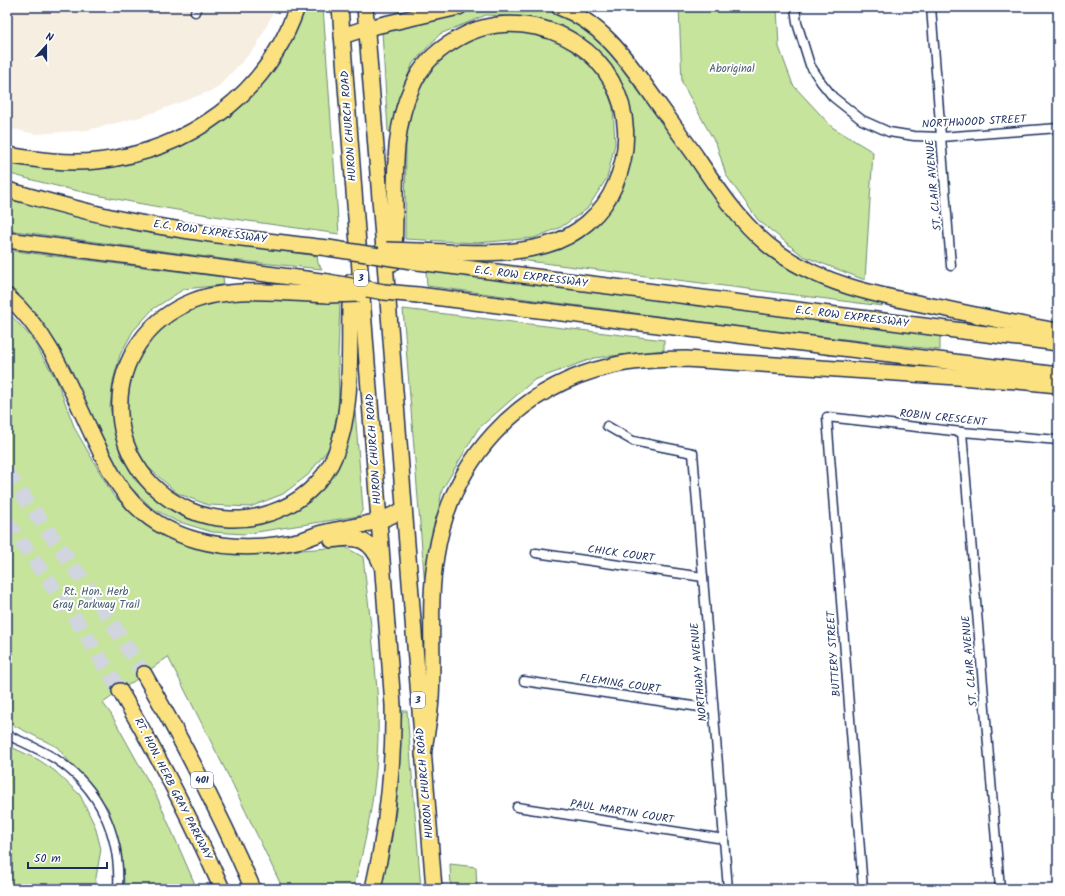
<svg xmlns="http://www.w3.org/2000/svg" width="1065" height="896" font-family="Kalam,sans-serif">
<rect width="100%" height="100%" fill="#fff"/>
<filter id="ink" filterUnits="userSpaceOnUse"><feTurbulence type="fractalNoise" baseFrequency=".025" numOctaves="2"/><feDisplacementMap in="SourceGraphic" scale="8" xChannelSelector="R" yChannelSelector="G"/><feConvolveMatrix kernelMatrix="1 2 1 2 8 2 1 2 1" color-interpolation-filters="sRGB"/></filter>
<g filter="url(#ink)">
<path fill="#f6eee0" d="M 7,7 L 276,7 L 256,47 L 216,89 L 144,116 L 88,130 L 36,134 L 7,128 Z"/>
<g fill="#c6e49c" stroke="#708a7d">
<path d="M 300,7 L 323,7 L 339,234 C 228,218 115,204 7,173 L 7,160 L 65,167 L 120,165 L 161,152 L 234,107 Z"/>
<path d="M 482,7 L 538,7 L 556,13 L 584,27 L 612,51 L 728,215 L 768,254 L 885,301 L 882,306 L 520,260 L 521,256 L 554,251 L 578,237 L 602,218 L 631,141 L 593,49 L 562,28 L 529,17 L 486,15 L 440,34 L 413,63 L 396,105 L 391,132 L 388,131 L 382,32 Z"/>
<path d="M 679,7 L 777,7 L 779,47 L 793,85 L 832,127 L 873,152 L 865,280 L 803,256 L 758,220 L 726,175 L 717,146 L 682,83 Z"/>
<path d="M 499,29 L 533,30 L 560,41 L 586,58 L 603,81 L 613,106 L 615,144 L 607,178 L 587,209 L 561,227 L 534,238 L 477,243 L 405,239 L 406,141 L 415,91 L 441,56 L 470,39 Z"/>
<path d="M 7,198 L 55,211 L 135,230 L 317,256 L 318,263 L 322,269 L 230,260 L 7,230 Z"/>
<path d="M 7,250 L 223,277 L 224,285 L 184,289 L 153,309 L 133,331 L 120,355 L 113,381 L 110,407 L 120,453 L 135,480 L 160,501 L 187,516 L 217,524 L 312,497 L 351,409 L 355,411 L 363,509 L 359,516 L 244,534 L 212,532 L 176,521 L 152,508 L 126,483 L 52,337 L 24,303 L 7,286 Z"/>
<path d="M 426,271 L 625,294 L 940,333 L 940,350 L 757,329 L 427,286 Z"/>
<path d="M 256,298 L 340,302 L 338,355 L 339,405 L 330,447 L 308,475 L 283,494 L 250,507 L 208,505 L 177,493 L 148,467 L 132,442 L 127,412 L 130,375 L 149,338 L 174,317 L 209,302 Z"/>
<path d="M 403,309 L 664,340 L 664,350 L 594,358 L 534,380 L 478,429 L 442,490 L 425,587 Z"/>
<path d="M 7,311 L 31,337 L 57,381 L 75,429 L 113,495 L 145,525 L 199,549 L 256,553 L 345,547 L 363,557 C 368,601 374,646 377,690 C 382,758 371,825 353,889 L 283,889 L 234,787 L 168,657 L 103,703 L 111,714 L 157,797 L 197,889 L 123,889 L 124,881 L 121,848 L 108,808 L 57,747 L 7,722 Z"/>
<path d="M 402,711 L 407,711 L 421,889 L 381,889 L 390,850 L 396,811 Z"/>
<path d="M 7,745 L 39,760 L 55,771 L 80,795 L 95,826 L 101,849 L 94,889 L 7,889 Z"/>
<path d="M 450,864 L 476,867 L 477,889 L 451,889 Z"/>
</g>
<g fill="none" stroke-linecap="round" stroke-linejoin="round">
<g stroke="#d1d5df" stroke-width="15" stroke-dasharray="15 8" stroke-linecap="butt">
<path d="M 7,473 L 104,610 L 144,674"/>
<path d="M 7,522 L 81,627 L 120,691"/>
</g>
<g stroke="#1b2f5e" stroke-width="11">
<g id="street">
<path d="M 795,7 L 797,23 L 810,65 L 821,82 L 833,97 L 862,120 L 889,132 L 914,136 L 941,137 L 1058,128"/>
<path d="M 931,7 L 951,266"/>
<path d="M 195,12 L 197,7"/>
<path d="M 607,426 L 633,441 L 693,453 L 728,889"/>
<path d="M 962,432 L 1000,889"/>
<path d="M 536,553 L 703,577"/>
<path d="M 524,681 L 713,709"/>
<path d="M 7,735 C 23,742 39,749 54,758 C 100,787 121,836 118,889"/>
<path d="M 517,807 L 724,839"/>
<path d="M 863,889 L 827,417 L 962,432 L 1058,440"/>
</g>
</g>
<g stroke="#1b2f5e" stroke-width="18">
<g id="highway">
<path d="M 340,7 L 393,705 C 394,767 387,828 373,889"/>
<path d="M 365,7 L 434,889"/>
<path d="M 559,7 C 600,22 625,57 649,91 C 664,112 680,134 695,155 C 717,188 738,220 768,245 C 819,286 885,297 947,309 C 984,317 1021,325 1058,331"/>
<path d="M 342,36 L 367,28 L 459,7"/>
<path d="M 7,155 C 37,160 67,164 97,161 C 188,151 267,95 297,7"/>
<path d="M 7,190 C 44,200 82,211 120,219 C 188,233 259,240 328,248"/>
<path d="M 7,240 L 328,282"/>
<path d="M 418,262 L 1058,343"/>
<path d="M 393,263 C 399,206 387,140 412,87 C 420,68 435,52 452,42 C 473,28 498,22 524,25 C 604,34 647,112 615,185 C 603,214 576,237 546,245 C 504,257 459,252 417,251"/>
<path d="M 328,295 C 287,293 231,286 193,301 C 97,339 95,468 189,510 C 214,521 244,522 270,513 C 298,504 324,483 335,455 C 356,404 347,337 351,282"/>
<path d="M 418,295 L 1058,375"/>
<path d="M 7,296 C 62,344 79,418 115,479 C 154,545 233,556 302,540 C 309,538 315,535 322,533 C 341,529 360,526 378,521 C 387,518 395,514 403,510"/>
<path d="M 332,540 C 357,535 371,539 381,564"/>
<path d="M 144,674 C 184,744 221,815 253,889"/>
<path d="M 120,691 C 158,755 192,821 222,889"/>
<path d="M 423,755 C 426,736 430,717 431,698 C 434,651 428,603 436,556 C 450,463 517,387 611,366 C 635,360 660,359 686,359 L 1017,381 L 1058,385"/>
</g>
</g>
<use href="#street" stroke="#fff" stroke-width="8"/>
<use href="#highway" stroke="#fbe180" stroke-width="15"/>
<g stroke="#1b2f5e" stroke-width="18" stroke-linecap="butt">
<g id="highway-bridge">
<path d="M 328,248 L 418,262"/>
<path d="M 386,250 L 417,251"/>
<path d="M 328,282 L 384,292 L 418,295"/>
<path d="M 328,295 L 359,294"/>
</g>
</g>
<use href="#highway-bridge" stroke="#fbe180" stroke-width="15"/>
</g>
</g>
<g text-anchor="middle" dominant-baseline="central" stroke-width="4" stroke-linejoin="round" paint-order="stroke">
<g fill="#fff" stroke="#5f6d8e" stroke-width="1">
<rect x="354" y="270" width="14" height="16" rx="3"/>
<rect x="411" y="692" width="14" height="16" rx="3"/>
<rect x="191" y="772" width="22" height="16" rx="3"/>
</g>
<g font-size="10" font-weight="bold" fill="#1b2f5e">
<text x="361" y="278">3</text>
<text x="418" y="700">3</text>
<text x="202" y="780">401</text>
</g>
<g font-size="11" fill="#465c6e" stroke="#fff">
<text x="732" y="69">Aboriginal</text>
<text x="96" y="592">Rt. Hon. Herb<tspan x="96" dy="13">Gray Parkway Trail</tspan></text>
</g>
<g font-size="11" fill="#1b2f5e" stroke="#fff">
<text transform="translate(974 122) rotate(-3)">NORTHWOOD STREET</text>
<text transform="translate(349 126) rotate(-94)">HURON CHURCH ROAD</text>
<text transform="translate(934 185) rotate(-95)">ST. CLAIR AVENUE</text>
<text transform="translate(210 232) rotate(8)">E.C. ROW EXPRESSWAY</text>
<text transform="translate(531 277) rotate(7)">E.C. ROW EXPRESSWAY</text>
<text transform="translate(852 317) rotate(7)">E.C. ROW EXPRESSWAY</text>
<text transform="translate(943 418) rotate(6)">ROBIN CRESCENT</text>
<text transform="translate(374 449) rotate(-94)">HURON CHURCH ROAD</text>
<text transform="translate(621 554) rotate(8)">CHICK COURT</text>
<text transform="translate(834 654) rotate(-94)">BUTTERY STREET</text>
<text transform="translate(970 661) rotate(-95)">ST. CLAIR AVENUE</text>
<text transform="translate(699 672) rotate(-95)">NORTHWAY AVENUE</text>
<text transform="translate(620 684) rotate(8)">FLEMING COURT</text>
<text transform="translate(425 783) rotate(-95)">HURON CHURCH ROAD</text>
<text transform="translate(173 789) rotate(63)">RT. HON. HERB GRAY PARKWAY</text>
<text transform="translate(622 812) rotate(9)">PAUL MARTIN COURT</text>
</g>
</g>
<rect width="1065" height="896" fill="none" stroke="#fff" stroke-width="24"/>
<rect x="12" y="12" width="1041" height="872" fill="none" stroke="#1b2f5e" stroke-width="1.5" filter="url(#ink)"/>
<g transform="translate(46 46) rotate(21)" stroke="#ffffff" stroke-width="3" paint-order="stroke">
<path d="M0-3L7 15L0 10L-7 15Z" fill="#1b2f5e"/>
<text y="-6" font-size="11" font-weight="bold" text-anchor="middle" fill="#1b2f5e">N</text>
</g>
<path d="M28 862v6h79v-6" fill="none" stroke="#1b2f5e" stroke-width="2"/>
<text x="34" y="862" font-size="12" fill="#1b2f5e" stroke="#ffffff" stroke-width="3" paint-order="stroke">50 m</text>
</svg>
